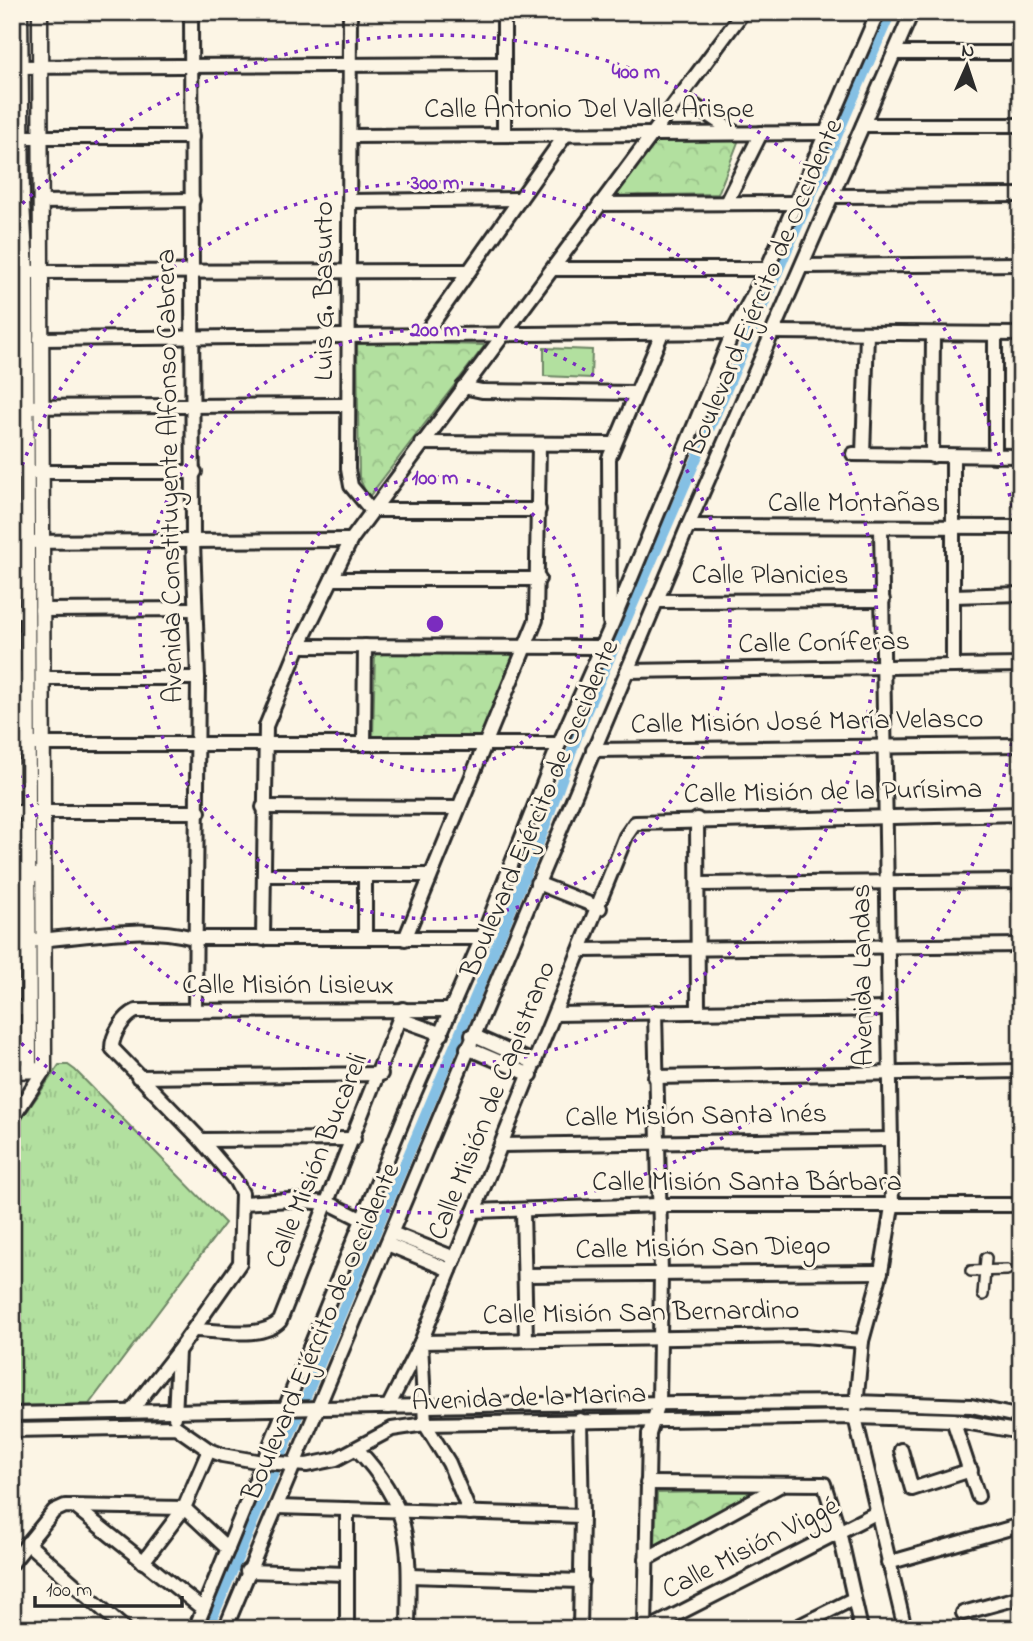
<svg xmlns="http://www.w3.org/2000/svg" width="1033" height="1641" font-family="'Indie Flower',sans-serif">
<defs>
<pattern id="grass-tufts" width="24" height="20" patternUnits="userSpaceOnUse" patternTransform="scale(1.75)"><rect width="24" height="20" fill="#b2e09f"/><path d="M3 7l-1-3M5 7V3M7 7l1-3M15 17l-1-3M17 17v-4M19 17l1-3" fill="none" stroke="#99c089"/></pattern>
<pattern id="forest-crowns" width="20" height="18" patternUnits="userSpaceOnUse" patternTransform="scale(1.75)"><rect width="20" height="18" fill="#b2e09f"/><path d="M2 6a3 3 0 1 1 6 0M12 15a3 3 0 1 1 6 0" fill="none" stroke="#99c089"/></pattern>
</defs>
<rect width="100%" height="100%" fill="#fcf5e5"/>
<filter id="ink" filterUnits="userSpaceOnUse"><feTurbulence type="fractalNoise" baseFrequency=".0143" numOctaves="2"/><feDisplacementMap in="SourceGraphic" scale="14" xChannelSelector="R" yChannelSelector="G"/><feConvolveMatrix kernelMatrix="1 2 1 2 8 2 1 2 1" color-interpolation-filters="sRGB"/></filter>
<g filter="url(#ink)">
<path fill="url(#grass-tufts)" stroke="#6e8665" stroke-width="2" d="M 59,1065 L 68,1065 L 75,1070 L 225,1223 L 89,1404 L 12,1406 L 12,1133 Z"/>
<g fill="url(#forest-crowns)" stroke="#6e8665" stroke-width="2">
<path d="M 740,137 L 718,194 L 610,196 L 652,138 Z"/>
<path d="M 357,342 L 485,345 L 368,498 L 359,477 Z"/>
<path d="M 375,652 L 524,654 L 484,738 L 373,740 Z"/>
<path d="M 762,1491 L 655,1546 L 657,1493 Z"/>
</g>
<path fill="#b2e09f" stroke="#6e8665" stroke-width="2" d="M 544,348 L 592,350 L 591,378 L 544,376 Z"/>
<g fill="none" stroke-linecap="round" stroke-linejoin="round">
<path stroke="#85c0e4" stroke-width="10" d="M 208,1629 L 480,985 L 542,835 L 585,715 L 891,12"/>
<g stroke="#2b2b2b" stroke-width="14">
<g id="pedestrian">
<path d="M 971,1271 L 1007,1270"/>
<path d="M 983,1295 L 986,1258"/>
</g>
</g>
<g stroke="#2b2b2b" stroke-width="18">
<g id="minor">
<path d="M 191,12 L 193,542 L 198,678 L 195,1010"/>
<path d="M 350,12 L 348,469 L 351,486 L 371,510 L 539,510"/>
<path d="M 504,12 L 504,135"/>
<path d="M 894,53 L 1021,53"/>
<path d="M 12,67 L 504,64"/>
<path d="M 680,96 L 735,133"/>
<path d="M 863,125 L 1021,125"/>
<path d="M 351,136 L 827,133"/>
<path d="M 12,137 L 192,137"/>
<path d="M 833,196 L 1021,195"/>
<path d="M 350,201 L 518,199"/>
<path d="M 40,202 L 193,200"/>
<path d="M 726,203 L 761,133"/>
<path d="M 600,204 L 795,203"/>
<path d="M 803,266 L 1021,264"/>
<path d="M 553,269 L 767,269"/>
<path d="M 12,272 L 468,271"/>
<path d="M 774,332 L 1021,334"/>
<path d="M 995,334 L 995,456"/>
<path d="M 424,335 L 566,134"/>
<path d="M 40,339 L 733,332"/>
<path d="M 463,387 L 482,391 L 636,393"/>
<path d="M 12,407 L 348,405"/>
<path d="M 421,443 L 614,444"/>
<path d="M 853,454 L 1021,456"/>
<path d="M 863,454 L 867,334"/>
<path d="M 932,456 L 933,334"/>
<path d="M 953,456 L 953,666"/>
<path d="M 12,472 L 195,472"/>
<path d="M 688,526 L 1021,527"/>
<path d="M 881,528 L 892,1207 L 881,1272 L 862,1341 L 855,1417 L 905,1629"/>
<path d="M 12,542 L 351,540"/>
<path d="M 332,579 L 539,579"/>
<path d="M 953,596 L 1021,594"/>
<path d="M 656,601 L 883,600"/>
<path d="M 41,610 L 194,609"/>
<path d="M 12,611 L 27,611"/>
<path d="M 610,622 L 609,458 L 662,333"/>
<path d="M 299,646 L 601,647"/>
<path d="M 627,671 L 1021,665"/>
<path d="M 12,678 L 27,678"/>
<path d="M 42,678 L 198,678"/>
<path d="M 364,743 L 365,646"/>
<path d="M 12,744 L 559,744"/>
<path d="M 593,750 L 1021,745"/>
<path d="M 263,807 L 458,808"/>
<path d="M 12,812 L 199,812"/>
<path d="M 697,819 L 698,1012"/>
<path d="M 264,875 L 430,875"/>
<path d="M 365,875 L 365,938"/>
<path d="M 12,876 L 36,875"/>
<path d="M 537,883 L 600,908"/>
<path d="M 699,884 L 1021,881"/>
<path d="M 263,939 L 266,726 L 299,646 L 351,540 L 743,12"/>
<path d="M 405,939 L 536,620 L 539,444"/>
<path d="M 12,941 C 74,941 132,922 194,938 L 482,938"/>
<path d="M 581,950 L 1021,945"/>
<path d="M 12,1008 L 28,1008"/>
<path d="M 556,1014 L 889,1009"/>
<path d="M 400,1019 L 442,1034"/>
<path d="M 472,1035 L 535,1063"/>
<path d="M 467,1048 L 531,1075"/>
<path d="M 138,1077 L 381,1074"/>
<path d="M 655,1077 L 1021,1071"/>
<path d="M 12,1119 L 44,1070"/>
<path d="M 201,1140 L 354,1139"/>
<path d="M 501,1145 L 891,1139"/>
<path d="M 243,1203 L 290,1200 L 329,1203 L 363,1220"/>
<path d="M 474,1211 L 659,1205 L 1021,1205"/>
<path d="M 523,1211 L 526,1339"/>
<path d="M 392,1233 L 455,1258"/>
<path d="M 387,1244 L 450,1270"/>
<path d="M 525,1275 L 881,1272"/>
<path d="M 193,1330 C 219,1330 262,1340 280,1321 L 403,1009"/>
<path d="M 388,1407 L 421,1342 L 626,836 L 635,823 L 1021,814"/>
<path d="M 131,1411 L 178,1351"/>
<path d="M 12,1414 L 535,1404 L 855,1402 L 971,1406 L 1021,1417"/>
<path d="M 175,1417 L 178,1351 L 240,1263 L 242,1193 L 235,1180 L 201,1140 L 112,1048 C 112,1035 124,1016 136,1011 L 451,1010"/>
<path d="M 953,1420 L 978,1496"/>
<path d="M 12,1430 L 176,1427 L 209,1450 L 222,1455 L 262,1462 L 307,1465 L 336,1459 L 392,1429 L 425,1424 L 855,1417 L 953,1420 L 1021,1432"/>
<path d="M 357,1449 C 415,1510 409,1550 408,1629"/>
<path d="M 901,1450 L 912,1489 L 971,1470"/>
<path d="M 647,1483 L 824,1484 L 839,1531 L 861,1629"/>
<path d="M 74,1506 L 203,1609"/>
<path d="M 276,1507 L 582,1516"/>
<path d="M 347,1509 L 347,1629"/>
<path d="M 470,1513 L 449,1463 L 425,1424 L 421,1342 L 804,1336 L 862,1341"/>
<path d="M 27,1543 L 125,1629"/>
<path d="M 646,1559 L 781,1485"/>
<path d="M 143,1562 L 184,1508 L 209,1450"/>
<path d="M 12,1563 L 54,1511 L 65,1506 L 184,1508 L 228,1549"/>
<path d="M 888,1563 L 1021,1525"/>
<path d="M 247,1571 L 347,1574"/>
<path d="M 409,1576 L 582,1581"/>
<path d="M 963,1613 L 1021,1597"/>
<path d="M 195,1629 L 407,1110 L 482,938 L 559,744 L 610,629 L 733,332 L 767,269 L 878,12"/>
<path d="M 225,1629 L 688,526 L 912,12"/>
<path d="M 580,1629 L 582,1516 L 580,1420"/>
<path d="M 645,1629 L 649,1434 L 659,1403 L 661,1274 L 655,1012"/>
<path d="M 648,1629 L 876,1513"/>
<path d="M 793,1629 L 853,1599"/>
</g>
</g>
<g stroke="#2b2b2b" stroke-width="19">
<g id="tertiary">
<path d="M 20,12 L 22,203 L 26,272 L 29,1070"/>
<path d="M 12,1071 L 44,1070 L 40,12"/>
</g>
</g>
<use href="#pedestrian" stroke="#fcf5e5" stroke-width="9"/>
<use href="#minor" stroke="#fcf5e5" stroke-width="12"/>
<use href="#tertiary" stroke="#fcf5e5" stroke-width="14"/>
</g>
</g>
<g fill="none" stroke="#7b2cbf" stroke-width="3.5" stroke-dasharray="3.5 7">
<circle cx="435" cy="624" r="147"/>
<circle cx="435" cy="624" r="295"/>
<path d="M12 495A442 442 0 1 1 12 753"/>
<path d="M1020 691A589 589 0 0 1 15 1037M15 211A589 589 0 0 1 1020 557"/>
</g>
<g text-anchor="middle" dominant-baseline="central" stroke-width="6" stroke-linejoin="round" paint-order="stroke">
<g font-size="28" fill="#2b2b2b" stroke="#fcf5e5">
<text x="589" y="110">Calle Antonio Del Valle Arispe</text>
<text transform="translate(765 288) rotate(-67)">Boulevard Ejército de Occidente</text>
<text transform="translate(325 291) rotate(-90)">Luis G. Basurto</text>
<text transform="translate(171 476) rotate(-91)">Avenida Constituyente Alfonso Cabrera</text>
<text x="854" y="504">Calle Montañas</text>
<text x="770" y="576">Calle Planicies</text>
<text transform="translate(824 644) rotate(-1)">Calle Coníferas</text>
<text transform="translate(807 723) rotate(-1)">Calle Misión José María Velasco</text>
<text transform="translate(833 793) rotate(-1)">Calle Misión de la Purísima</text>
<text transform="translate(541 809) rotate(-67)">Boulevard Ejército de Occidente</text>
<text transform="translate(864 975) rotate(-91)">Avenida Landas</text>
<text x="288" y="986">Calle Misión Lisieux</text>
<text transform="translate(493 1101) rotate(-68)">Calle Misión de Capistrano</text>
<text transform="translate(696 1117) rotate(-1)">Calle Misión Santa Inés</text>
<text transform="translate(318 1161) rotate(-68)">Calle Misión Bucareli</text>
<text x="747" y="1183">Calle Misión Santa Bárbara</text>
<text transform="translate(703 1249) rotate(-1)">Calle Misión San Diego</text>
<text transform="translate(641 1314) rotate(-1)">Calle Misión San Bernardino</text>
<text transform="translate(322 1332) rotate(-67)">Boulevard Ejército de Occidente</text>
<text transform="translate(529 1399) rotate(-2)">Avenida de la Marina</text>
<text transform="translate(751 1549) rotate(-27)">Calle Misión Viggé</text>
</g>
</g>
<circle cx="435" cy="624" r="10" fill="#7b2cbf" stroke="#fcf5e5" stroke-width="3.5"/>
<g font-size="21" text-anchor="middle" font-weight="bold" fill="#7b2cbf" stroke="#fcf5e5" stroke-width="6" stroke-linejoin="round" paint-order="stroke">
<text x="636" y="78">400 m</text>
<text x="435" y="189">300 m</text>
<text x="435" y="336">200 m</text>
<text x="435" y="484">100 m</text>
</g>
<rect width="1033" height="1641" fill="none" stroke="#fcf5e5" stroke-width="42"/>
<rect x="21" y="21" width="991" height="1599" fill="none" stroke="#2b2b2b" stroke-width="2.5" filter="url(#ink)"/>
<g transform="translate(967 66) rotate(3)" stroke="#fcf5e5" stroke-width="5" paint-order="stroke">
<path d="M0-5L12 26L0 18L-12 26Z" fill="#2b2b2b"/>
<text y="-10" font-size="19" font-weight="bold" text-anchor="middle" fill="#2b2b2b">N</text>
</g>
<path d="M35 1596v10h147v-10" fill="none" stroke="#2b2b2b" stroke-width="3.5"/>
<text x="46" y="1596" font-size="21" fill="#2b2b2b" stroke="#fcf5e5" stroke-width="5" paint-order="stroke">100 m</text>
</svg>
